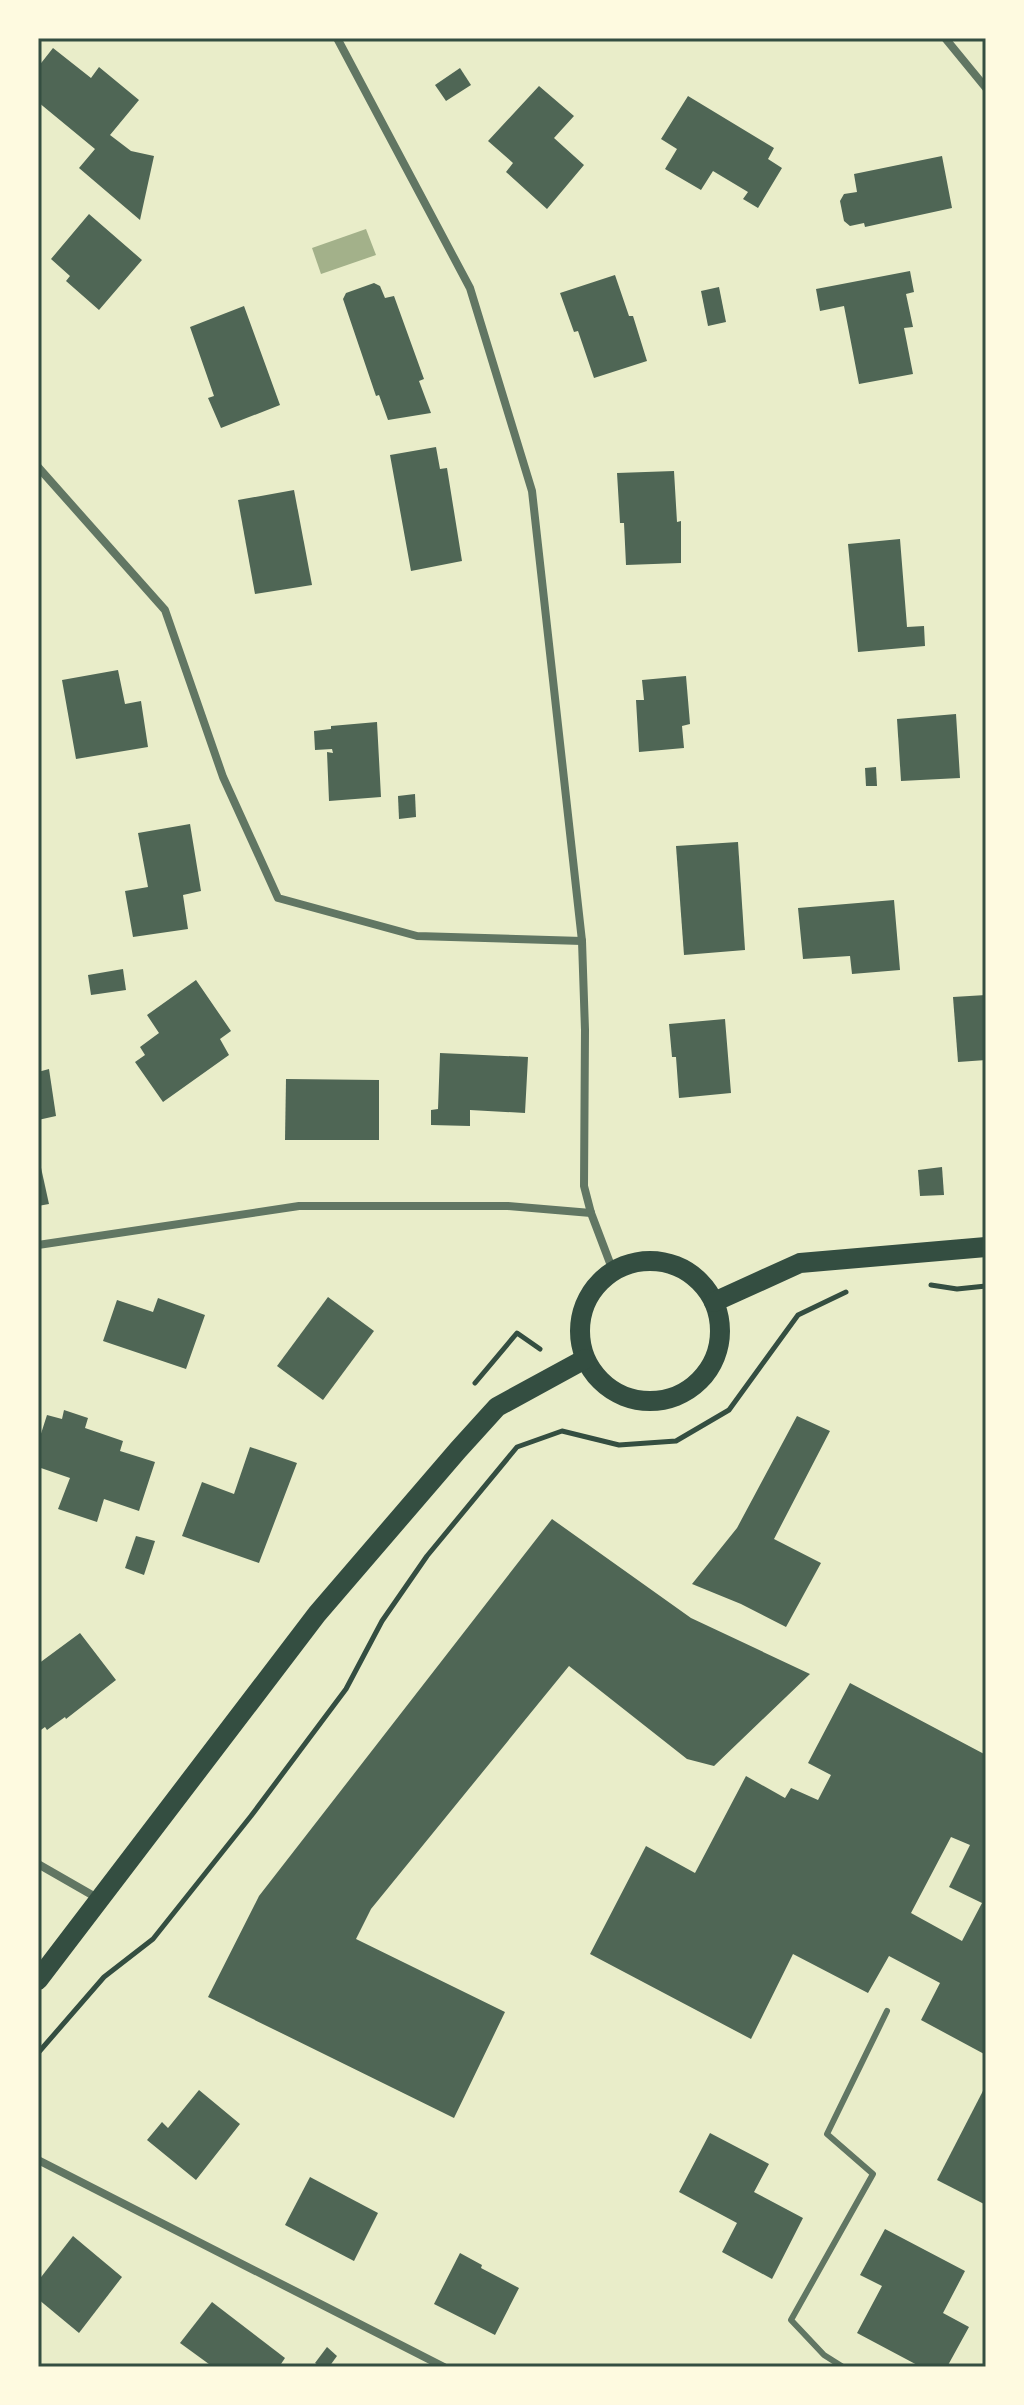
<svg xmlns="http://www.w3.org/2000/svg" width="1024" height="2405" font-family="Overpass,sans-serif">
<rect width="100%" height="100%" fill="#e9edc9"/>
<path fill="#a3b18a" d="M 366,229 L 376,255 L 321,274 L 312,248 Z"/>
<g fill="#4f6655" fill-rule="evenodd">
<path d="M 53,48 L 91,78 L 99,67 L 139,100 L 110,135 L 131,151 L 154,156 L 140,220 L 79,168 L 95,149 L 38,102 L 38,67 Z"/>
<path d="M 460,68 L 471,85 L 446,101 L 435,85 Z"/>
<path d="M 539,86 L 574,116 L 554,138 L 584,165 L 547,209 L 506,172 L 513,163 L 488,141 Z"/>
<path d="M 688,96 L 774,148 L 768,159 L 782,168 L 758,208 L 743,199 L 748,192 L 713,171 L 701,190 L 665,169 L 677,149 L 661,139 Z"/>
<path d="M 942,156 L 952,208 L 865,227 L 864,223 L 850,226 L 844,221 L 840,201 L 844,194 L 857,192 L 854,174 Z"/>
<path d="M 89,214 L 142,260 L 99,310 L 66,281 L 70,276 L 51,259 Z"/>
<path d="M 910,271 L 914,292 L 906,294 L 913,327 L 904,328 L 913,374 L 859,384 L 844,306 L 820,311 L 816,289 Z"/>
<path d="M 615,275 L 629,316 L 633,316 L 647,361 L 594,378 L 578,331 L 574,332 L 560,293 Z"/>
<path d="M 374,283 L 380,286 L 385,298 L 394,296 L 424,379 L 419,381 L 431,413 L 388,420 L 379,395 L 376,396 L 343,299 L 346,293 Z"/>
<path d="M 719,287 L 726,322 L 708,326 L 701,291 Z"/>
<path d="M 244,306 L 280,405 L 221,428 L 208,398 L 214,396 L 190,327 Z"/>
<path d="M 436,447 L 440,469 L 447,468 L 462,561 L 411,571 L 390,455 Z"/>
<path d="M 674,471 L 677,522 L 681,521 L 681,563 L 626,565 L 624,523 L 620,523 L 617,473 Z"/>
<path d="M 294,490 L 312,585 L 255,594 L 238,500 Z"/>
<path d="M 900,539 L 907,627 L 924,626 L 925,646 L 858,652 L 848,544 Z"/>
<path d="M 118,670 L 125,704 L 141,701 L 148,747 L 76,759 L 62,680 Z"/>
<path d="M 686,676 L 690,724 L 682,726 L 684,748 L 639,752 L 636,700 L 644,700 L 642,680 Z"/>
<path d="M 956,714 L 960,778 L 901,781 L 897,719 Z"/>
<path d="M 377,722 L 381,797 L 329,801 L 327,752 L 333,753 L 332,749 L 315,750 L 314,731 L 331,729 L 331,726 Z"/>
<path d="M 876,767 L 877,786 L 866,786 L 865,768 Z"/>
<path d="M 415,794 L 416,817 L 399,819 L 398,796 Z"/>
<path d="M 190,824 L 201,891 L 183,895 L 188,929 L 133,937 L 125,891 L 148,887 L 138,833 Z"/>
<path d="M 738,842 L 745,950 L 684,955 L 676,846 Z"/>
<path d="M 894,900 L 900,970 L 852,974 L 850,956 L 803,959 L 798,908 Z"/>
<path d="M 123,969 L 126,990 L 91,995 L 88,975 Z"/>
<path d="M 196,980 L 231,1031 L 220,1039 L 229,1055 L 163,1102 L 135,1062 L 145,1055 L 140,1047 L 159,1033 L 147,1015 Z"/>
<path d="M 986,995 L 986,1060 L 958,1062 L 953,997 Z"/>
<path d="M 725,1019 L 731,1093 L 679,1098 L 676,1057 L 672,1057 L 669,1024 Z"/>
<path d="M 440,1053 L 528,1057 L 525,1113 L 470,1110 L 470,1126 L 431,1125 L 431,1110 L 438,1109 Z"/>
<path d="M 49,1069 L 56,1116 L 38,1120 L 38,1072 Z"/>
<path d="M 286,1079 L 379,1080 L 379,1140 L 285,1140 Z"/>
<path d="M 38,1154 L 49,1204 L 38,1206 Z"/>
<path d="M 942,1167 L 944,1195 L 920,1196 L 918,1170 Z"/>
<path d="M 328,1297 L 374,1331 L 323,1400 L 277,1366 Z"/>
<path d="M 158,1298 L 205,1315 L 186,1369 L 103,1341 L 117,1300 L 153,1312 Z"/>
<path d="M 64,1410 L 88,1418 L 85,1428 L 123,1441 L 120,1451 L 155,1462 L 139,1511 L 104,1499 L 97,1522 L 58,1509 L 70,1478 L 38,1467 L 38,1443 L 47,1415 L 62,1419 Z"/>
<path d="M 797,1416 L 830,1431 L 774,1539 L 821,1563 L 786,1627 L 741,1604 L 692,1584 L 737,1528 Z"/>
<path d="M 250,1447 L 297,1463 L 259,1563 L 182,1536 L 202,1482 L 234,1494 Z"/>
<path d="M 552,1519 L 691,1618 L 810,1674 L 714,1766 L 687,1759 L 569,1666 L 371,1909 L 356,1939 L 505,2012 L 454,2118 L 208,1997 L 259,1896 Z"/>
<path d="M 136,1536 L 155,1541 L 144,1575 L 125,1568 Z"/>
<path d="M 80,1633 L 116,1680 L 66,1719 L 65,1717 L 47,1730 L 45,1727 L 38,1732 L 38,1664 Z"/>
<path d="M 850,1683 L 986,1755 L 986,2055 L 921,2020 L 940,1983 L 889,1956 L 868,1993 L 793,1954 L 751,2039 L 590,1954 L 646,1846 L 695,1873 L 746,1776 L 785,1798 L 791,1788 L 818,1800 L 831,1775 L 808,1763 ZM 951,1837 L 970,1845 L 949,1887 L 982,1903 L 962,1941 L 911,1913 Z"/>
<path d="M 986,2085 L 986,2205 L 937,2180 Z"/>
<path d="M 199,2090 L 240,2124 L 196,2180 L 147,2140 L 162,2122 L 168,2128 Z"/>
<path d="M 710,2133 L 769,2164 L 754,2192 L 803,2218 L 772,2279 L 722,2252 L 737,2223 L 679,2192 Z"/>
<path d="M 310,2177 L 378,2213 L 354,2261 L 285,2225 Z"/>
<path d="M 885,2229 L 965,2271 L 943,2313 L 969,2327 L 947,2367 L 921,2367 L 857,2333 L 882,2286 L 860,2275 Z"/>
<path d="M 73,2236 L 122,2277 L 79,2333 L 38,2299 L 38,2281 Z"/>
<path d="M 460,2253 L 482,2265 L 481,2268 L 519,2288 L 495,2335 L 434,2304 Z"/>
<path d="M 212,2302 L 285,2358 L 279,2367 L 213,2367 L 180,2343 Z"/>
<path d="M 327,2347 L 337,2356 L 329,2367 L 321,2367 L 315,2363 Z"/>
</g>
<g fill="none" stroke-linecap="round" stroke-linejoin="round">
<g stroke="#344e41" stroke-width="5">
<path d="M 931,1285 L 957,1289 L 986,1286"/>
<path d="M 475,1383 L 517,1333 L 540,1349"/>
<path d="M 38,2053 L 104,1977 L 153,1939 L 251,1816 L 346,1689 L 382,1621 L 427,1556 L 517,1447 L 562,1431 L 619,1445 L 676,1441 L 729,1410 L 798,1315 L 846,1292"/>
</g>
<path stroke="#617663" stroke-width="6" d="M 843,2367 L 824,2355 L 791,2320 L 873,2174 L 827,2134 L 887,2011"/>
<g stroke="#617663" stroke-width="8">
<path d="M 337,38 L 470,288 L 532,491 L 582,941 L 585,1030 L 584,1186 L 591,1213 L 613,1271"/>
<path d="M 945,38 L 986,88"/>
<path d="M 38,467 L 165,610 L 223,777 L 278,898 L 417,936 L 582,941"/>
<path d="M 38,1245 L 299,1206 L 508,1206 L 591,1213"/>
<path d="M 38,1864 L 99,1899"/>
<path d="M 38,2160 L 444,2367"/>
</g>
<g stroke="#344e41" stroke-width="20">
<circle cx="650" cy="1331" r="70"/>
<path d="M 714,1302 L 800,1263 L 986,1247"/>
<path d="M 38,1980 L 317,1614 L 458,1450 L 497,1407 L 585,1359"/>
</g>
</g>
<rect width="1024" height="2405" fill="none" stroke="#fefae0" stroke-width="80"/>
<rect x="40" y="40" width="944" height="2325" fill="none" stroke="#344e41" stroke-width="3"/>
</svg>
